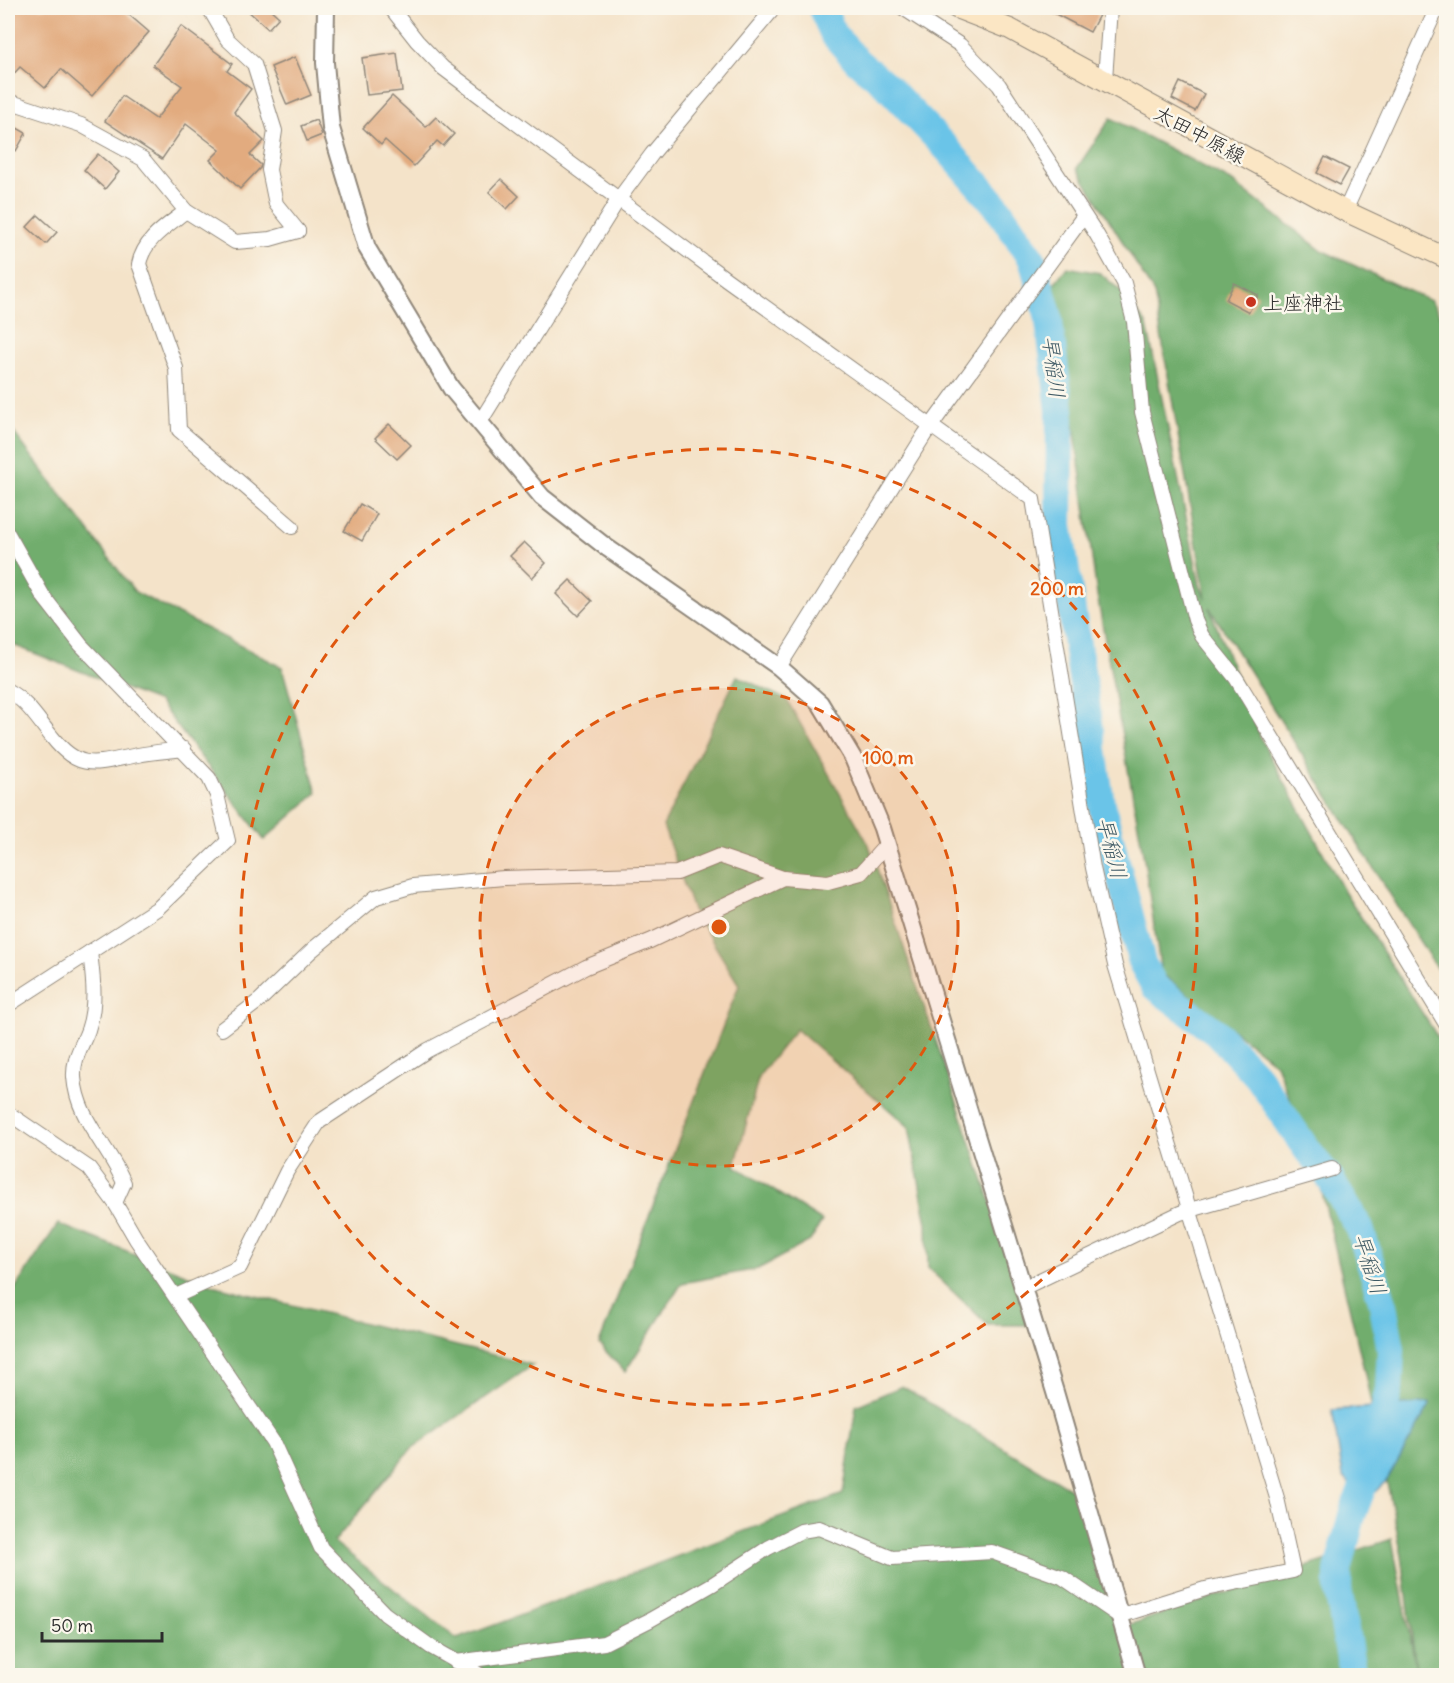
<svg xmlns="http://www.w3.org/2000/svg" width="1454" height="1683" font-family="Delius,'Klee One',sans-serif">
<rect width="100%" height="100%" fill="#fbf7ec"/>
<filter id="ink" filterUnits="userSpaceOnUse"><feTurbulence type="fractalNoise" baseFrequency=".0167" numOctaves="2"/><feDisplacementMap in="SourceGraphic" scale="12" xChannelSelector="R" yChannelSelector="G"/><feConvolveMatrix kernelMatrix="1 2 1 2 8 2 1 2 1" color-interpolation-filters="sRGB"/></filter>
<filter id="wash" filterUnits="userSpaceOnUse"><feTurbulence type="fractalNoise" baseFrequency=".008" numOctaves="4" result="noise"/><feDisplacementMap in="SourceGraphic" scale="24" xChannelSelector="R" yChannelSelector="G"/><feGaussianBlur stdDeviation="1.35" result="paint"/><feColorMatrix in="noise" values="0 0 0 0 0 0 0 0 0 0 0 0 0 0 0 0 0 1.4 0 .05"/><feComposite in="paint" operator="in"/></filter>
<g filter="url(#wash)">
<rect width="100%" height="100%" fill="#f4e3c9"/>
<g fill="#71ad6d" stroke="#4e6c4c" stroke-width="1.5">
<path d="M 1111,118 L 1231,181 L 1321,250 L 1431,301 L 1446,324 L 1446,542 L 1439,547 L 1446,579 L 1446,962 L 1437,969 L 1209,607 L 1261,739 L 1343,889 L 1446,1050 L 1446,1675 L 8,1676 L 8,1299 L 58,1224 L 216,1286 L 533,1365 L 411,1449 L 334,1542 L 457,1639 L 843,1494 L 856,1406 L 902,1386 L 1085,1498 L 1122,1627 L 1392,1539 L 1416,1669 L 1402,1556 L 1365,1374 L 1316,1167 L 1276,1064 L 1161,973 L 1144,859 L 1097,595 L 1074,426 L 1038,304 L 1067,267 L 1100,273 L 1124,294 L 1147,325 L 1200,585 L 1206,599 L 1154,293 L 1077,168 Z"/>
<path d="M 8,425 L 135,592 L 282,667 L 317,793 L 264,840 L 159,702 L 8,643 Z"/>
<path d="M 737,676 L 787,700 L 869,845 L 1033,1325 L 988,1325 L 928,1268 L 927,1224 L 909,1127 L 796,1029 L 759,1076 L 735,1166 L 822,1221 L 810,1241 L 758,1269 L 682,1283 L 625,1372 L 599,1344 L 739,985 L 693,910 L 663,826 Z"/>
</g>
<path fill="#6ac4e8" stroke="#4a788a" stroke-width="1.5" d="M 1431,1403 L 1387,1480 L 1365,1502 L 1343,1476 L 1332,1410 Z"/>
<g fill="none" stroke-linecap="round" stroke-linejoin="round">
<path stroke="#6ac4e8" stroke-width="28" d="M 822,8 L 834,35 L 858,62 L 885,84 L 947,149 L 995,204 L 1032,259 L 1048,314 L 1060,410 L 1059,525 L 1101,803 L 1142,963 L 1155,987 L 1216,1032 L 1258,1077 L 1307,1150 L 1329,1177 L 1360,1229 L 1382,1300 L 1391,1350 L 1389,1389 L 1374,1457 L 1352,1515 L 1338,1571 L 1338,1589 L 1353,1676"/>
</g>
<g id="blocks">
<g fill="#e2ab7f">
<path d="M 8,8 L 121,8 L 149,32 L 92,96 L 61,69 L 45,88 L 20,67 L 8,80 Z"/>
<path d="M 245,8 L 269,8 L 279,17 L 268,29 Z"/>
<path d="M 1044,8 L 1086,8 L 1099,15 L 1090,32 Z"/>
<path d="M 181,26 L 232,64 L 227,71 L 251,89 L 234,112 L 264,141 L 250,155 L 261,165 L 260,168 L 240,189 L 210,160 L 220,150 L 186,124 L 162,159 L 105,121 L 122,96 L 156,119 L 182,86 L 153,65 Z"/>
<path d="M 397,53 L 402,91 L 367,95 L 362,58 Z"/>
<path d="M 295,57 L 311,95 L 287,105 L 271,67 Z"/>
<path d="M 1180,82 L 1204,94 L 1195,111 L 1172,99 Z"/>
<path d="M 392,96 L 426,127 L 436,117 L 454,134 L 443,146 L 437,141 L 414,166 L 385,140 L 381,145 L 363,128 Z"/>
<path d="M 316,120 L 322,135 L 307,141 L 301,126 Z"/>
<path d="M 8,123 L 26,133 L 16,151 L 8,146 Z"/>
<path d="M 98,154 L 119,172 L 105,189 L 84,170 Z"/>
<path d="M 1325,157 L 1349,169 L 1340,185 L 1317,173 Z"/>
<path d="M 501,179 L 519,196 L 507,209 L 489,192 Z"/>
<path d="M 38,215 L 57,232 L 46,244 L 27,227 Z"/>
<path d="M 1234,283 L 1258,295 L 1249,312 L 1226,300 Z"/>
<path d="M 389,424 L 411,445 L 397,459 L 375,438 Z"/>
<path d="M 360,504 L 377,514 L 362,541 L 344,531 Z"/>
<path d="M 524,542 L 546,563 L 532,578 L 510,556 Z"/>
<path d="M 570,580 L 592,601 L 578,616 L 556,594 Z"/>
</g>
</g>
</g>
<g filter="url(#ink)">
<use href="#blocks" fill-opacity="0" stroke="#90877a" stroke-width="1.5"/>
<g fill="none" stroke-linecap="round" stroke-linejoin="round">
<g stroke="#90877a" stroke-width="16">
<g id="minor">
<path d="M 209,8 L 227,39 L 254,64 L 275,131 L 269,170 L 276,204 L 298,231"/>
<path d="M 391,8 L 417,41 L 443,68 L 496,108 L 726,279 L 1033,499 L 1093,868 L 1115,965 L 1277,1498 L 1293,1571 L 1205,1589 L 1119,1616 L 1062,1577 L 992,1552 L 892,1558 L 819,1528 L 801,1531 L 768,1548 L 713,1584 L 650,1620 L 604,1643 L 456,1662"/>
<path d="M 903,8 L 960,45 L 999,85 L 1097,235 L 1124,283 L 1134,322 L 1142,412 L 1195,620 L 1202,636 L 1236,678 L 1446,1024"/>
<path d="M 1105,79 L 1110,8"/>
<path d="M 8,101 L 81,125 L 143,159 L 186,211 L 235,242 L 270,239 L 298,231"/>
<path d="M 186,211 C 167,226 144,239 139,264 L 176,368 L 179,430 L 292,527"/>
<path d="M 1345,211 L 1437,8"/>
<path d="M 480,422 L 618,200 L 652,154 L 774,8"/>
<path d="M 8,534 L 43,596 L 81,645 L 209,778 L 217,795 L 228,841 L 158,908 L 8,1005"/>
<path d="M 779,667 L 925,434 L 1083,217"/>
<path d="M 8,691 C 27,701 38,720 52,737 C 81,774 99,762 138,755 C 153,752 169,751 184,749"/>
<path d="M 90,952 C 93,978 97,1004 88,1030 C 82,1046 73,1058 74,1077 C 77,1120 109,1146 124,1183 L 115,1203"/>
<path d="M 222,1029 L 260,1000 L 312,950 L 376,897 L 413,886 L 504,878 L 677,873 L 719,856 L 783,878 L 828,882 L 861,873 L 886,845"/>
<path d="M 8,1113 L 89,1168 L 115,1203 L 136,1239 L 273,1442 L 321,1548 L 385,1614 L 431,1647 L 482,1676"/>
<path d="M 1021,1289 L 1180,1213 L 1332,1169"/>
<path d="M 176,1296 L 240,1267 L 287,1171 L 319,1122 L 428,1050 L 586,967 L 650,941 L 783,878"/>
</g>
</g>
<g stroke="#90877a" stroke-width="20">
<path id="tertiary" d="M 326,8 L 325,63 L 331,128 L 367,248 L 451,388 L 542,497 L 606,547 L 779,667 L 820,703 L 853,758 L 882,828 L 1055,1392 L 1137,1676"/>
</g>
<g stroke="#90877a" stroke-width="22">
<path id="secondary" d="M 956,8 L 1010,29 L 1345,211 L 1446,258"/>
</g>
<use href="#minor" stroke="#fff" stroke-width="14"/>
<use href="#tertiary" stroke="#fff" stroke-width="16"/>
<use href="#secondary" stroke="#fbe6c4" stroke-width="20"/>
</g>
</g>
<circle cx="719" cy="927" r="239" fill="#df570e" fill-opacity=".12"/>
<g fill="none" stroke="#df570e" stroke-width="3" stroke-dasharray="10 8">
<circle cx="719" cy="927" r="239"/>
<circle cx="719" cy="927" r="478"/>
</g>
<circle fill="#c8321e" stroke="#fbf7ec" stroke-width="2" cx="1251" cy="302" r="6"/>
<g text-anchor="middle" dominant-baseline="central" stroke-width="5" stroke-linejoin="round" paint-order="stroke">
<g font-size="20" fill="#2b2b2b" stroke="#fbf7ec">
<text transform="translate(1200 134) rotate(28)">太田中原線</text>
</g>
<g font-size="20" fill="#2b2b2b" stroke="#fbf7ec" text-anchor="start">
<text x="1263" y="302">上座神社</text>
</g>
<g font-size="21" font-style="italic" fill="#3e5964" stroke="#fbf7ec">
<text transform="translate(1054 367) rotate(83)">早稲川</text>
<text transform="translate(1112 848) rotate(76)">早稲川</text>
<text transform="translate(1370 1264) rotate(72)">早稲川</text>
</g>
</g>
<circle cx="719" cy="927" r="9" fill="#df570e" stroke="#fbf7ec" stroke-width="3"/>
<g font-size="18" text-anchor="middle" font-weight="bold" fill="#df570e" stroke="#fbf7ec" stroke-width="5" stroke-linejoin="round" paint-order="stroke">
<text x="1057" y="595">200 m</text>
<text x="888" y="764">100 m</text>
</g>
<rect width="1454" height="1683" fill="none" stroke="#fbf7ec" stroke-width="30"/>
<path d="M42 1632v9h120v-9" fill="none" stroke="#2b2b2b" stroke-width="3"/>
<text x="51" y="1632" font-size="18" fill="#2b2b2b" stroke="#fbf7ec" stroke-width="4.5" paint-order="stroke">50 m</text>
</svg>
